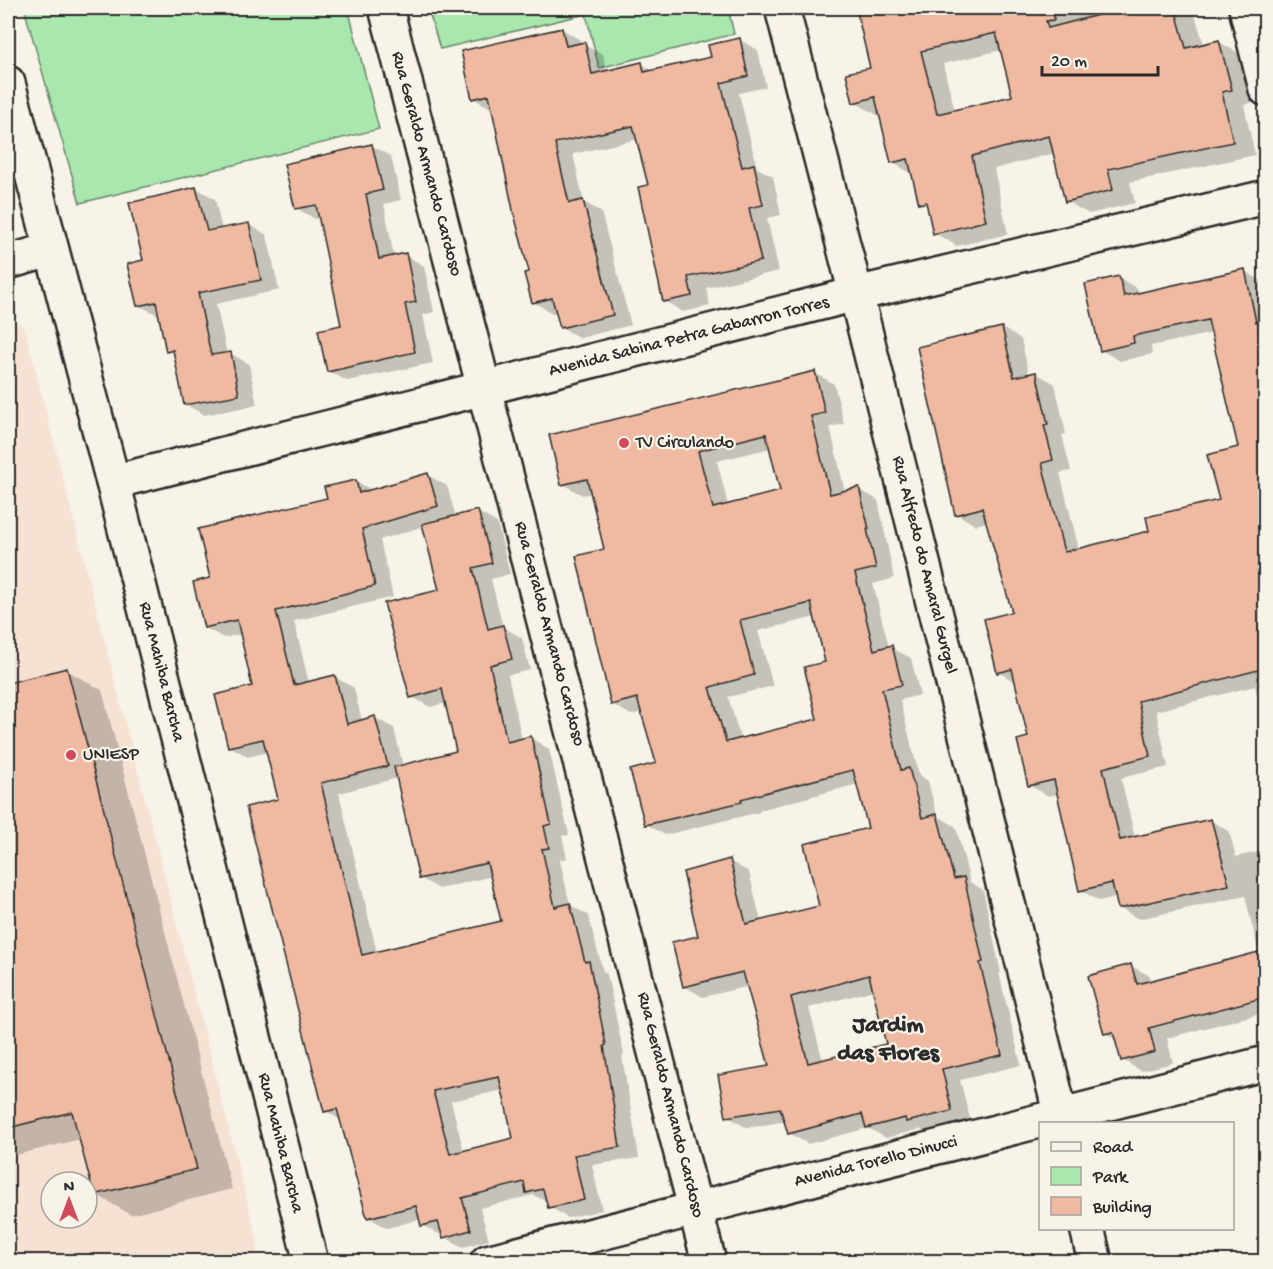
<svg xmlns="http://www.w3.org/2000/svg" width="1273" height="1269" font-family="'Gochi Hand',sans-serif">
<rect width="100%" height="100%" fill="#f7f3e8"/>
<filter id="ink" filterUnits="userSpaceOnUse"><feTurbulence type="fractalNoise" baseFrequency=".0167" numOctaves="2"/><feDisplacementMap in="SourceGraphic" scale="12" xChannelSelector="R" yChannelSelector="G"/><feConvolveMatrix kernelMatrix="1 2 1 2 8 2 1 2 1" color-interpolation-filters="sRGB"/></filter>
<g filter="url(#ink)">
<path fill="#f5e2d3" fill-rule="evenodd" d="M 8,316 L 25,329 L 258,1243 L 254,1261 L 8,1261 ZM 51,1182 L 87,1182 L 87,1218 L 51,1218 Z"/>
<g fill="#a9e7af" stroke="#6a896d" stroke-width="1.5">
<path d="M 24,8 L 348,8 L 379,129 L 80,203 Z"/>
<path d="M 428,8 L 728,8 L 734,34 L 599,68 L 586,14 L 440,49 Z"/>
</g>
<g fill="#0003" fill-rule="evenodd">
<path d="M 857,8 L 1193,8 L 1204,45 L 1219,42 L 1242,55 L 1254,102 L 1244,105 L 1255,155 L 1130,182 L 1135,203 L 1089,214 L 1066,201 L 1055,153 L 994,169 L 1008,234 L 957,246 L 935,233 L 929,207 L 920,203 L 914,175 L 892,162 L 880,114 L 877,115 L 854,102 L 871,69 ZM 1001,50 L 1014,97 L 955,111 L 943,64 Z"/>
<path d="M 562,29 L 580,40 L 581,44 L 603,54 L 607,72 L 642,64 L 654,71 L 712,58 L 740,40 L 758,50 L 766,87 L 739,93 L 757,168 L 773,176 L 781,215 L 767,218 L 779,271 L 706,288 L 710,306 L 683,312 L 665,301 L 649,186 L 638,139 L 573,154 L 584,202 L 601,212 L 631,325 L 580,338 L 561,327 L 557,312 L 552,313 L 533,302 L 531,273 L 492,109 L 473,98 Z"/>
<path d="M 372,146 L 391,156 L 401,200 L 384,204 L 394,257 L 405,255 L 424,266 L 434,312 L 423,315 L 433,363 L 347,381 L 328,371 L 343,326 L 321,218 L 315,219 L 296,208 Z"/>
<path d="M 196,188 L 215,199 L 222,230 L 248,224 L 267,235 L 279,290 L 216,304 L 227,354 L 230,353 L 249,364 L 257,405 L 204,415 L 185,404 L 175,355 L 168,351 L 160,316 L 138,305 L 145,261 Z"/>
<path d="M 1245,271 L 1263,282 L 1266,292 L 1266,734 L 1255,686 L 1156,711 L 1168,767 L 1121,778 L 1135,838 L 1210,820 L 1229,831 L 1236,857 L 1266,850 L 1266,1012 L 1167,1038 L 1173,1063 L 1141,1071 L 1123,1060 L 1117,1040 L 1105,1033 L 1131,966 L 1150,976 L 1151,982 L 1259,954 L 1245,896 L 1138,919 L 1120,908 L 1117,897 L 1099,901 L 1080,890 L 1059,794 L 1048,796 L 1029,785 L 1030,738 L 1017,683 L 998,672 L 1014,613 L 987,522 L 975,525 L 957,514 L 1002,328 L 1021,339 L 1029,375 L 1036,373 L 1055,384 L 1066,434 L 1062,435 L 1071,471 L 1060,473 L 1079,550 L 1151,532 L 1221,501 L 1239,448 L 1213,333 L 1151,346 L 1152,354 L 1120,361 L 1101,350 L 1119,278 L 1138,289 L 1139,294 Z"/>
<path d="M 815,373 L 834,384 L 844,424 L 830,427 L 845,492 L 858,489 L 878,500 L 894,578 L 873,584 L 889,647 L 911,658 L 920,695 L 900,700 L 919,775 L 928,781 L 937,815 L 956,827 L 970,882 L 983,890 L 1001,973 L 999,973 L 1021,1065 L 960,1080 L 971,1122 L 926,1133 L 920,1129 L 886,1138 L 868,1128 L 808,1144 L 789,1133 L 786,1121 L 747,1128 L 727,1116 L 771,1067 L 749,986 L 703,997 L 684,986 L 729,861 L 749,872 L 761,922 L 821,907 L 870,829 L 858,784 L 760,810 L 760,812 L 665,835 L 646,824 L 657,764 L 642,712 L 631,715 L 612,704 L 605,550 L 592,493 L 582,495 L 563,484 ZM 771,448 L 781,492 L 728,505 L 717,461 ZM 816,617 L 827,663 L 819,720 L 741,740 L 728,697 L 773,686 L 758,631 ZM 874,990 L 888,1045 L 823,1061 L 809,1008 Z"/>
<path d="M 428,475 L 447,486 L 456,517 L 478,512 L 497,523 L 510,574 L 491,579 L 503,627 L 522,638 L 530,670 L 508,675 L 522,740 L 531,738 L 549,749 L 569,835 L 562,836 L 567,858 L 560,860 L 570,905 L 588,915 L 603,971 L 607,974 L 624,1055 L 622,1056 L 639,1158 L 592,1165 L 602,1210 L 568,1218 L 550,1207 L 548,1202 L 533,1195 L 480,1208 L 489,1240 L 463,1247 L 422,1225 L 421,1219 L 387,1228 L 368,1217 L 342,1121 L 326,1111 L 280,800 L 268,752 L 248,757 L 229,746 L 254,687 L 241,634 L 224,638 L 205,628 L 212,579 L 329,499 L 356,481 L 373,491 ZM 424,526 L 441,591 L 412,697 L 430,707 L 446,703 L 458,752 L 403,766 L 394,728 L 375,718 L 362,721 L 354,688 L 335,677 L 309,683 L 294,621 L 393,597 L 380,540 ZM 398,778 L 420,878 L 439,889 L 492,876 L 503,922 L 377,953 L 339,793 ZM 504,1090 L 515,1139 L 464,1152 L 451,1101 Z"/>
<path d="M 66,670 L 102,690 L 232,1189 L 131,1215 L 95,1194 L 81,1139 L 16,1155 L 8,1150 L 8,685 Z"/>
<path d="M 1266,735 L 1266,760 L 1259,737 Z"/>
</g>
<g fill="#efbaa1" stroke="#2b2b2b" stroke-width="1.5" fill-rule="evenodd">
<path d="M 856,8 L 1053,8 L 1054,20 L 1046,21 L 1048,28 L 1125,8 L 1175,8 L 1186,48 L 1219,40 L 1232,90 L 1222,92 L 1233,142 L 1108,169 L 1113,190 L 1065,202 L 1049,136 L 972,156 L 986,221 L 933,234 L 926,202 L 919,204 L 908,159 L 891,163 L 875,97 L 853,103 L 846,73 L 870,68 ZM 996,33 L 1012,96 L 937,114 L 921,51 Z"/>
<path d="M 562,28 L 566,46 L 585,42 L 592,74 L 642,62 L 644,72 L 711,57 L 708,45 L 740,38 L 748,76 L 721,83 L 742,167 L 754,164 L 763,205 L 749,208 L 761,261 L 688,277 L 692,296 L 663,302 L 638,187 L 648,185 L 633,126 L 555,143 L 569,203 L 583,200 L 613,315 L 560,328 L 552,298 L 532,303 L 524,273 L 529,272 L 513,210 L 489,95 L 472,99 L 461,51 Z"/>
<path d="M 372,144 L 383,190 L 366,194 L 379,259 L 406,253 L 416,302 L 405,304 L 415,352 L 327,372 L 318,330 L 341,325 L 316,205 L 295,209 L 284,164 Z"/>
<path d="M 196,187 L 207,231 L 249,223 L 261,280 L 198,293 L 211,355 L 231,352 L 239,395 L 184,405 L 173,350 L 166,352 L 156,302 L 137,306 L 127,264 L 143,260 L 129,203 Z"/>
<path d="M 1245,269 L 1256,322 L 1266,320 L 1266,668 L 1138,701 L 1150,756 L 1103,768 L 1120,840 L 1211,819 L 1229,885 L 1118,909 L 1112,883 L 1079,891 L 1054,780 L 1028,786 L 1017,740 L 1028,737 L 1012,669 L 997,673 L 984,619 L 1012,612 L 982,508 L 955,515 L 917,347 L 1002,327 L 1014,377 L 1036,372 L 1048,424 L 1044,425 L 1053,460 L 1042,463 L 1064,552 L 1149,531 L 1146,517 L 1219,500 L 1207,455 L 1238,447 L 1208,320 L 1133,336 L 1134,343 L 1100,351 L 1085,284 L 1119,276 L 1124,296 Z"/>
<path d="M 815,371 L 825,413 L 811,416 L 830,494 L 859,487 L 869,529 L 867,529 L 876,568 L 855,573 L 874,650 L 892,645 L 902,685 L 882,689 L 901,770 L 909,768 L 922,818 L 937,814 L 954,879 L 964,877 L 983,962 L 980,963 L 1002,1055 L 942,1069 L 952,1111 L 906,1122 L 905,1118 L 866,1128 L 862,1114 L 788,1134 L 780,1108 L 726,1117 L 718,1075 L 769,1066 L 743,972 L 683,987 L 672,942 L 698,936 L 683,872 L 730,859 L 746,924 L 819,906 L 804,844 L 868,828 L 853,770 L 741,799 L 742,802 L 645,825 L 630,770 L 656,763 L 637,698 L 611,705 L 576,556 L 604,549 L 587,479 L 561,485 L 549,435 ZM 766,434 L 780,491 L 713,508 L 698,451 ZM 811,603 L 825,662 L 804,667 L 817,719 L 726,742 L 710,687 L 754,675 L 740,620 ZM 869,975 L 886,1044 L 808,1063 L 791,997 Z"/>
<path d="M 428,473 L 438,506 L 362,529 L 375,586 L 276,611 L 294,685 L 335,675 L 347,724 L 375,716 L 388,766 L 321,783 L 362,955 L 501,921 L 487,863 L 419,879 L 394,767 L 456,751 L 442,689 L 410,698 L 384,603 L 439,590 L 422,524 L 478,510 L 492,563 L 473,568 L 488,629 L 503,625 L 512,659 L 490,665 L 507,742 L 531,736 L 551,824 L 544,826 L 549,848 L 542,849 L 555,907 L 570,903 L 585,962 L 589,961 L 606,1045 L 604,1046 L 620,1147 L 574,1155 L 584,1200 L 548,1208 L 543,1189 L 526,1193 L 524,1182 L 462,1198 L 471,1230 L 443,1238 L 438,1222 L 421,1226 L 416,1206 L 367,1218 L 337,1109 L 324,1112 L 246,807 L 278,799 L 263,739 L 228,747 L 215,695 L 252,686 L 237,620 L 204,628 L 193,582 L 210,578 L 198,529 L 327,498 L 324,487 L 356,480 L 359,493 ZM 499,1077 L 513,1138 L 450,1154 L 433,1091 Z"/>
<path d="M 67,668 L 197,1169 L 94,1195 L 72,1112 L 8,1128 L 8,683 Z"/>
<path d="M 1266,950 L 1266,997 L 1149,1028 L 1155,1052 L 1121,1061 L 1113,1032 L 1104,1034 L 1088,976 L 1131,964 L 1137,984 Z"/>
</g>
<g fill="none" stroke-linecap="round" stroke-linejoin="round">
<g stroke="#2b2b2b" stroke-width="38">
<g id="street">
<path d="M 386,8 L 709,1262"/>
<path d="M 782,8 L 856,294 L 1063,1124"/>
<path d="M 1246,8 L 1266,89"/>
<path d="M 8,83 L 113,482 L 311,1262"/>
<path d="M 8,262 L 50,250"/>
<path d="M 113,482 L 856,294 L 1266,197"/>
<path d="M 1087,1228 L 1095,1262"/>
<path d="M 487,1262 L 1266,1063"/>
</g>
</g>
<use href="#street" stroke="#f7f3e8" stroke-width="33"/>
</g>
</g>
<g fill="#d1495b" stroke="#f7f3e8" stroke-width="2">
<circle cx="624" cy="443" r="6"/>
<circle cx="71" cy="755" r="6"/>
</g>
<g text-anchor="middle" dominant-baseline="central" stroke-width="4.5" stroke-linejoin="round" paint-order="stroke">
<g font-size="18" fill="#2b2b2b" stroke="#f7f3e8">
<text transform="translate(426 164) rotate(75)">Rua Geraldo Armando Cardoso</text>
<text transform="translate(689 337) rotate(-14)">Avenida Sabina Petra Gabarron Torres</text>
<text transform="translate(924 565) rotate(76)">Rua Alfredo do Amaral Gurgel</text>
<text transform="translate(549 634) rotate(75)">Rua Geraldo Armando Cardoso</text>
<text transform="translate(161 672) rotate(76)">Rua Mahiba Barcha</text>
<text transform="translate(670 1105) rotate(76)">Rua Geraldo Armando Cardoso</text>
<text transform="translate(280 1143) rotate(76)">Rua Mahiba Barcha</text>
<text transform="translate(876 1162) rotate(-14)">Avenida Torello Dinucci</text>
</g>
<g font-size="18" fill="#2b2b2b" stroke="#f7f3e8" text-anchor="start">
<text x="636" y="443">TV Circulando</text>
<text x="83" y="755">UNIESP</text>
</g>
<g font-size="24" font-weight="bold" fill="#2b2b2b" stroke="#f7f3e8">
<text x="888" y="1026">Jardim<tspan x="888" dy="28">das Flores</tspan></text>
</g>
</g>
<rect width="1273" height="1269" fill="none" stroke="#f7f3e8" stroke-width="30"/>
<rect x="15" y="15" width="1243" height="1239" fill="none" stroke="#2b2b2b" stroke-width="2" filter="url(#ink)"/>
<rect x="1039" y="1122" width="195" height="108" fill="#f7f3e8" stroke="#a5a39c" stroke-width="1.5"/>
<rect x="1051" y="1142" width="30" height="9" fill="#f7f3e8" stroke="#a5a39c" stroke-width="1.5"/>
<text x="1093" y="1152" font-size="18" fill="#2b2b2b">Road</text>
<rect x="1051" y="1167" width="30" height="18" fill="#a9e7af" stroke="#a5a39c" stroke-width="1.5"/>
<text x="1093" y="1182" font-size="18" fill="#2b2b2b">Park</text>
<rect x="1051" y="1197" width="30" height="18" fill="#efbaa1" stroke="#a5a39c" stroke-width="1.5"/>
<text x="1093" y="1212" font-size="18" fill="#2b2b2b">Building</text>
<g transform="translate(69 1200)"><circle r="28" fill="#f7f3e8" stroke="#a5a39c" stroke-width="1.5"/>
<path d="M0-4.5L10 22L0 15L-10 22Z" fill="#d1495b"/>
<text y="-9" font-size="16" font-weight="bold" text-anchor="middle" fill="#2b2b2b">N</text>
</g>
<path d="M1042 66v9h116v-9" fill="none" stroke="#2b2b2b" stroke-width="3"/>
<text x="1051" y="66" font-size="18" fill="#2b2b2b" stroke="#f7f3e8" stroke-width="4.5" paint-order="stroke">20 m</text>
</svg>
